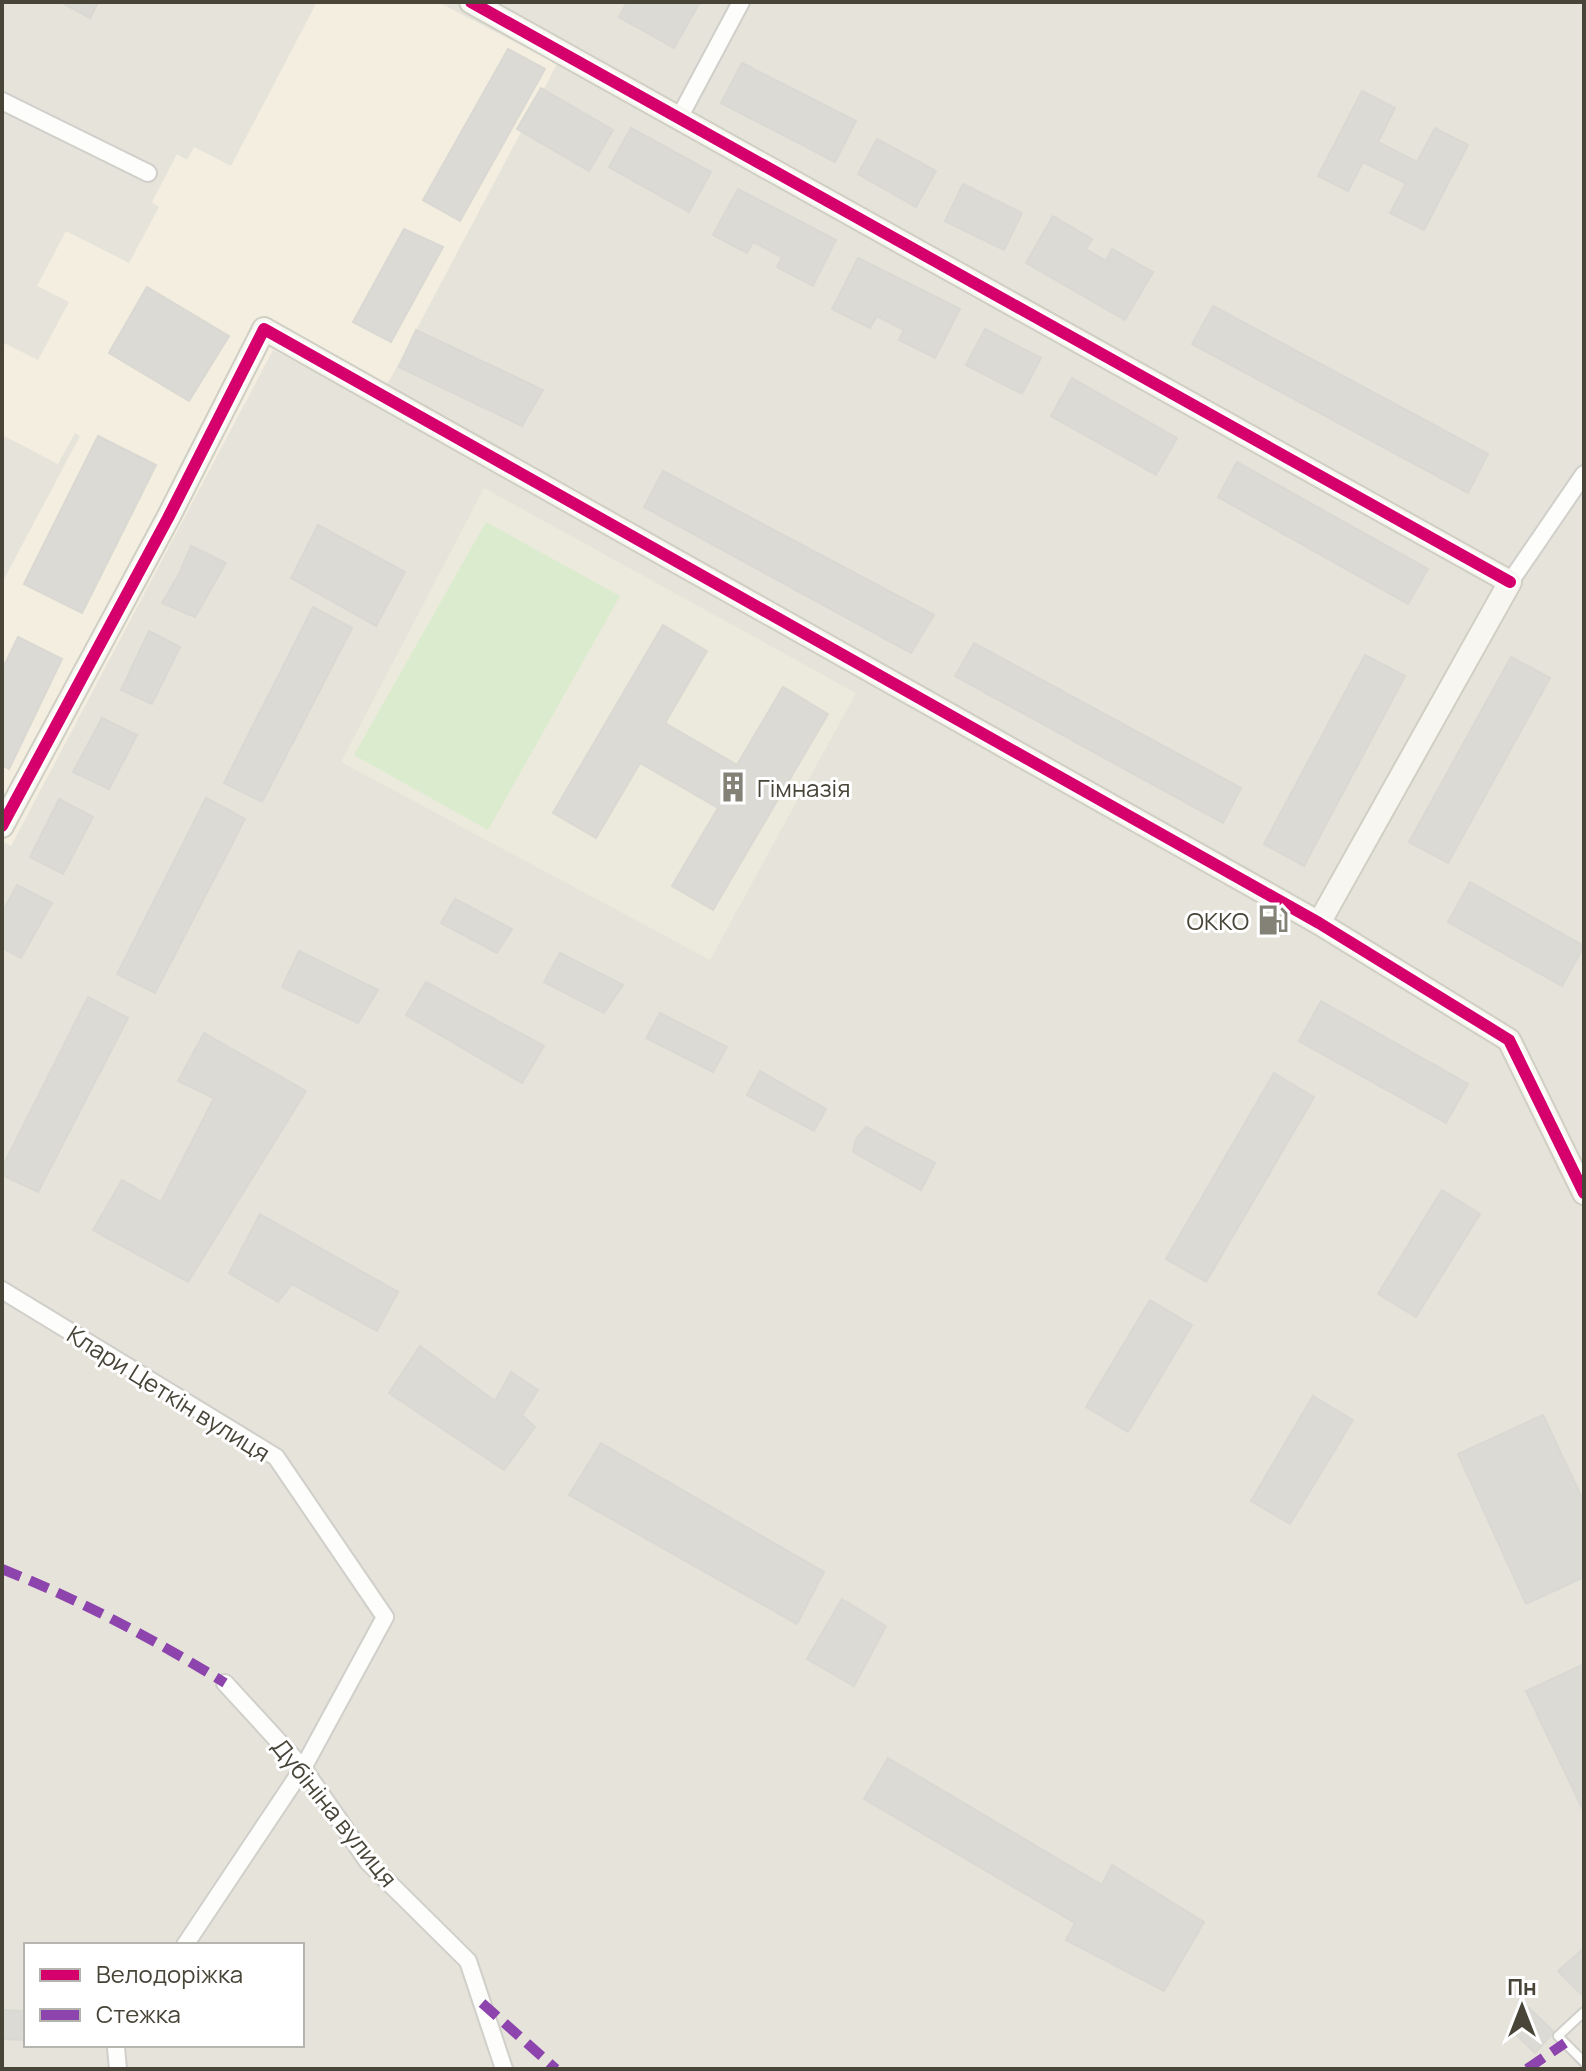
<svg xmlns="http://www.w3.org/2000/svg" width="1586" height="2071" font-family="Manrope,sans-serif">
<rect width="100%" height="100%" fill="#f2f1ec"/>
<path fill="#e5e3da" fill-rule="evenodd" d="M 2,2 L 1584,2 L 1584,2069 L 2,2069 ZM 26,1945 L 302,1945 L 302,2045 L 26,2045 Z"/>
<path fill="#f4eee0" d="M 317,2 L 438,2 L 557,64 L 377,404 L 273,350 L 11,846 L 2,841 L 2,583 L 80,436 L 75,433 L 58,464 L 2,435 L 2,342 L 38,360 L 69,302 L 37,286 L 66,231 L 129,263 L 159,207 L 152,202 L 177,154 L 187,160 L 194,147 L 231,166 Z"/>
<path fill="#eceadc" d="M 484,488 L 856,693 L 710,960 L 341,762 Z"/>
<path fill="#dbebce" d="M 486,522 L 620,596 L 488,830 L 354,755 Z"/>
<g fill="#dbdad5" stroke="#dad8d2" stroke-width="2">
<path d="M 61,2 L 98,2 L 90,18 Z"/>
<path d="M 627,2 L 700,2 L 674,48 L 619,17 Z"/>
<path d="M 508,49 L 545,69 L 460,221 L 423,200 Z"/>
<path d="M 742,63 L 856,121 L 835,162 L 721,103 Z"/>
<path d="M 541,88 L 613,130 L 589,171 L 517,129 Z"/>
<path d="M 1362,91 L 1395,108 L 1378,142 L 1417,162 L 1435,128 L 1468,145 L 1424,230 L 1390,213 L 1406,183 L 1363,162 L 1348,191 L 1318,176 Z"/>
<path d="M 631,128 L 711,172 L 689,212 L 609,167 Z"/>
<path d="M 877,139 L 936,171 L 916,207 L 858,174 Z"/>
<path d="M 963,184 L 1022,213 L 1004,250 L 945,221 Z"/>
<path d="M 738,189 L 836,240 L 813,286 L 777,267 L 782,257 L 753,242 L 747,253 L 713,235 Z"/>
<path d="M 1053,216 L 1092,239 L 1086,249 L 1106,261 L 1112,249 L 1153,272 L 1125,320 L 1026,263 Z"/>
<path d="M 404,229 L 443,247 L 391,342 L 353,322 Z"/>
<path d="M 858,258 L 960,309 L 935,358 L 899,340 L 904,330 L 877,316 L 870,328 L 832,309 Z"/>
<path d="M 147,287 L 229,336 L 189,401 L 109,353 Z"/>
<path d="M 1213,306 L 1488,454 L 1468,493 L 1192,344 Z"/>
<path d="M 985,329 L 1041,358 L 1022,394 L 966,365 Z"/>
<path d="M 416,330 L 543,390 L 522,426 L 399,367 Z"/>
<path d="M 1072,378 L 1177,438 L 1156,475 L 1051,416 Z"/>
<path d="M 98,436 L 156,465 L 82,613 L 24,584 Z"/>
<path d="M 1237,462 L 1428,569 L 1408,604 L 1218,497 Z"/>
<path d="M 663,471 L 934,615 L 911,653 L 644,507 Z"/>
<path d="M 318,525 L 405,572 L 376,626 L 291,578 Z"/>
<path d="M 191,546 L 226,563 L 195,617 L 162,603 L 179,574 Z"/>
<path d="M 313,607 L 352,628 L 262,802 L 224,783 Z"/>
<path d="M 663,625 L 707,651 L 665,723 L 737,765 L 783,687 L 828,714 L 713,910 L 672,886 L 718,808 L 640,763 L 596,838 L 553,813 Z"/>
<path d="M 149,631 L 180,647 L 152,704 L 121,690 Z"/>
<path d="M 18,637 L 62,659 L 9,769 L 2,765 L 2,670 Z"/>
<path d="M 974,643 L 1241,788 L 1223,823 L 955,676 Z"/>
<path d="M 1365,655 L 1405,676 L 1304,866 L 1264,844 Z"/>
<path d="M 1511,657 L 1550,678 L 1448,863 L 1409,842 Z"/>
<path d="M 102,718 L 137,735 L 109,789 L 73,772 Z"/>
<path d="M 206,798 L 245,819 L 155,993 L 117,974 Z"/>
<path d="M 59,799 L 93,817 L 63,874 L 30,857 Z"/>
<path d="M 1470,882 L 1584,946 L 1562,986 L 1448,922 Z"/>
<path d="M 17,885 L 52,903 L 21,958 L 2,948 L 2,913 Z"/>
<path d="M 455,899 L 512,929 L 497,953 L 441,923 Z"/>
<path d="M 299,951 L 378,990 L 358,1023 L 282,987 Z"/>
<path d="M 560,953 L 623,985 L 604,1013 L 544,982 Z"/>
<path d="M 426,982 L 544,1046 L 522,1083 L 406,1015 Z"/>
<path d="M 88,997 L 128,1018 L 38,1192 L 2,1175 L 2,1168 Z"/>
<path d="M 1321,1001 L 1468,1084 L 1446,1123 L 1299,1041 Z"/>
<path d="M 660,1013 L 727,1047 L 713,1072 L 646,1038 Z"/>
<path d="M 204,1033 L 306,1091 L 188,1282 L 93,1230 L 122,1180 L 161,1202 L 214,1098 L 178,1081 Z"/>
<path d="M 760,1071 L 826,1109 L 814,1131 L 747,1095 Z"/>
<path d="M 1274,1073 L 1314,1097 L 1206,1282 L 1166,1259 Z"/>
<path d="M 866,1127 L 935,1163 L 921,1190 L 853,1152 L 856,1139 Z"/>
<path d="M 1442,1190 L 1480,1214 L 1416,1317 L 1378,1294 Z"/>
<path d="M 260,1214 L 398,1292 L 377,1331 L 292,1284 L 278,1302 L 229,1273 Z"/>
<path d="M 1150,1300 L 1192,1325 L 1128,1432 L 1086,1407 Z"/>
<path d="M 420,1346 L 495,1401 L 511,1372 L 538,1390 L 522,1415 L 535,1427 L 504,1470 L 389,1393 Z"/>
<path d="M 1313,1396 L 1353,1420 L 1290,1524 L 1251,1501 Z"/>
<path d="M 1543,1415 L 1584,1502 L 1584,1577 L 1526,1604 L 1458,1454 Z"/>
<path d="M 601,1443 L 824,1572 L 797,1624 L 569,1495 Z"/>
<path d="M 842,1599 L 886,1626 L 854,1686 L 807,1659 Z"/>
<path d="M 1584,1664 L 1584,1812 L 1526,1691 Z"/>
<path d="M 888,1758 L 1102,1885 L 1112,1865 L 1204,1922 L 1164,1991 L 1066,1940 L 1075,1923 L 864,1799 Z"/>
<path d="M 1584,1948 L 1584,1997 L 1558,1971 Z"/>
<path d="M 1529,2008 L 1554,2032 L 1535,2053 L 1509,2028 Z"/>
<path d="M 2,2010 L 26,2011 L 26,2040 L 2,2039 Z"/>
</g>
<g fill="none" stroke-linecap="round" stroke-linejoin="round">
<g stroke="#d0cfca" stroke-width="12">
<path id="lane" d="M 1584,2012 L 1558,2036 L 1584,2062"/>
</g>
<g stroke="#d0cfca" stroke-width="20">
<g id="street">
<path d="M 2,101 L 148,173"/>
<path d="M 679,118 L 741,2"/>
<path d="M 1510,582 L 1584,474"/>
<path d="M 2,1290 L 276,1457 L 385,1617 L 303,1768 L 185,1945"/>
<path d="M 225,1683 L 303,1768 L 368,1862 L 468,1961 L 504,2069"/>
<path d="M 117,2045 L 116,2048 L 118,2069"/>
</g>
</g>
<g stroke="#d0cfc3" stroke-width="26">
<g id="secondary">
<path d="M 471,2 L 1510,582 L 1319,923"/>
<path d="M 2,826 L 168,518 L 264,329 L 1319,923 L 1509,1040 L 1584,1193"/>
</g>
</g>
<use href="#lane" stroke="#fdfdfc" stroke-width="8"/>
<use href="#street" stroke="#fdfdfc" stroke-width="16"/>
<use href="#secondary" stroke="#f7f6f0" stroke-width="22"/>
<g stroke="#8e44ad" stroke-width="10" stroke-dasharray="20 10" stroke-linecap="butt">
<path d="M 2,1569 C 80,1600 154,1639 225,1683"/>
<path d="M 482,2003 L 556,2069"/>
<path d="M 1527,2069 L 1565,2043"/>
</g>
<g stroke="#fff" stroke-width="17">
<g id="cycleway">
<path d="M 471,2 L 1510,582"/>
<path d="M 2,826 L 168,518 L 264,329 L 1319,923 L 1509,1040 L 1584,1193"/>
</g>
</g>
<use href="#cycleway" stroke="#d6006c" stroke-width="12"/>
</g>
<defs>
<g id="building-bare" transform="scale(2.4)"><path d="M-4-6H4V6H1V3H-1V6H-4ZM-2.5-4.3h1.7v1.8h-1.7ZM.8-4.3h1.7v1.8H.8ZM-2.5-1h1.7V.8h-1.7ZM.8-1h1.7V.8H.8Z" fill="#848177" stroke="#fff" stroke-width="2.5" paint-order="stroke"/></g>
<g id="fuel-bare" transform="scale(2.4)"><path d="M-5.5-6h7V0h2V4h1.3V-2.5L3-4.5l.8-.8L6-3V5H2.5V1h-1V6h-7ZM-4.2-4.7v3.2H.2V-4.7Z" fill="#848177" stroke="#fff" stroke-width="2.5" paint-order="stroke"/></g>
</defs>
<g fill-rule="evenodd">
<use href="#building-bare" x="733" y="787"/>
<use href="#fuel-bare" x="1273" y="920"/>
</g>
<g text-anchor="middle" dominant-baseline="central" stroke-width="6" stroke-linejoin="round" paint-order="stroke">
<g font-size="24" fill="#484438" stroke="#fff" text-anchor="start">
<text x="757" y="787">Гімназія</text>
<text x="1249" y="920" text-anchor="end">ОККО</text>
</g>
<g font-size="24" fill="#484438" stroke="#fff">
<text transform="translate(169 1393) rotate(32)">Клари Цеткін вулиця</text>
<text transform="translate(335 1812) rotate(51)">Дубініна вулиця</text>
</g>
</g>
<rect width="1586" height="2071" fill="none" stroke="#484438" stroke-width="8"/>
<rect x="24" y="1943" width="280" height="104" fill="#ffffff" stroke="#b6b4af" stroke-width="2"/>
<rect x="40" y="1969" width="40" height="12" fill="#d6006c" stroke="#b6b4af" stroke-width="2"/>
<text x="96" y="1983" font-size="24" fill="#484438">Велодоріжка</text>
<rect x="40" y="2009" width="40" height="12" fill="#8e44ad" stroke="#b6b4af" stroke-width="2"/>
<text x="96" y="2023" font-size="24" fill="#484438">Стежка</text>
<g transform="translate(1522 2007)" stroke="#ffffff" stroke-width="6" paint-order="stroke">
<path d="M0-6L14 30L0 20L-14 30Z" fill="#484438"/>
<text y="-12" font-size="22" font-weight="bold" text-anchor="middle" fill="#484438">Пн</text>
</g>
</svg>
